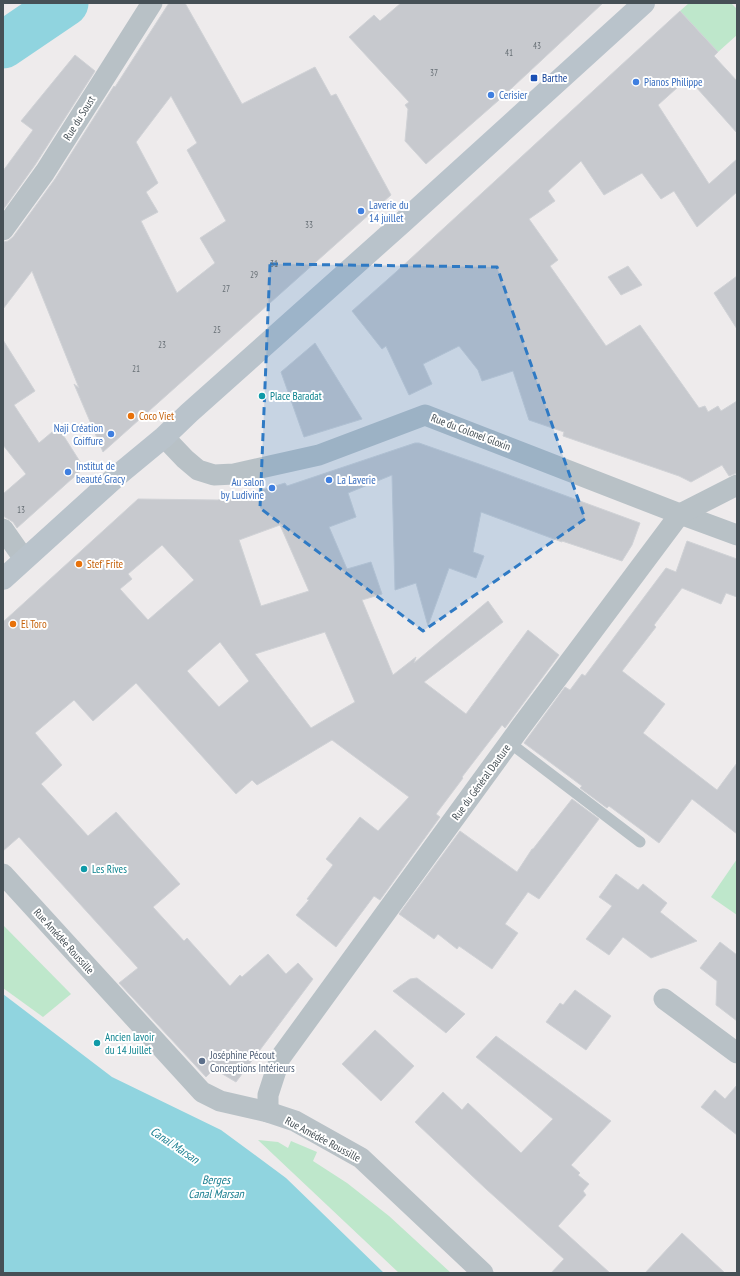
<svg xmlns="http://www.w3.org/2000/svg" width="740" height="1276" font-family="'PT Sans Narrow',sans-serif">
<rect width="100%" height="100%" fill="#eeebec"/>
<g fill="#bee7cb">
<path d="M 689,3 L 731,3 L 737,9 L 737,35 L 718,52 L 680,11 Z"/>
<path d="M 737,859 L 737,915 L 711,897 Z"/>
<path d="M 3,925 L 71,994 L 43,1017 L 3,988 Z"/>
<path d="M 258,1140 L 278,1142 L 288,1148 L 291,1141 L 317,1152 L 313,1161 L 347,1183 L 389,1216 L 451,1273 L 399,1273 Z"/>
</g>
<path fill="#90d4df" d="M 3,994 L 112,1077 L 221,1130 L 286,1178 L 384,1273 L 216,1273 L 214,1272 L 212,1273 L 3,1273 Z"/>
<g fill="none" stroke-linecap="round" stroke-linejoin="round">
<path stroke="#90d4df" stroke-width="47" d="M 3,45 L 65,3"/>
</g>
<g fill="#c7c9ce" stroke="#d0d2d6" fill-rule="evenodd">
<path d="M 169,3 L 185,3 L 242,104 L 315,67 L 331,96 L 336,94 L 391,195 L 103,452 L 74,384 L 79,388 L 32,271 L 3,309 L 3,242 L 8,241 L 13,237 L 55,179 L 114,86 L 115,87 ZM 171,96 L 197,143 L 187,150 L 226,221 L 200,238 L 215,263 L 177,293 L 141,221 L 158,212 L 146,192 L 158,183 L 136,142 Z"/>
<path d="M 401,3 L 603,3 L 499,100 L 426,164 L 405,141 L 408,109 L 405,105 L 409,102 L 349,37 L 374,15 L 380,21 Z"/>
<path d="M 680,11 L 718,52 L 714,56 L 737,81 L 737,133 L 688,78 L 658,105 L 709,184 L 737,159 L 737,192 L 697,227 L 674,191 L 661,199 L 642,173 L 604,195 L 581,161 L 548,191 L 555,201 L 529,219 L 558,260 L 550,266 L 606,346 L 640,325 L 699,408 L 705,406 L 708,412 L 718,406 L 721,411 L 737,401 L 737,473 L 729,476 L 722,465 L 691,482 L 679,476 L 563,436 L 564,432 L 529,420 L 513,371 L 482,381 L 478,370 L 459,346 L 423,364 L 432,384 L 409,395 L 386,346 L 382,349 L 352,311 L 396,272 Z"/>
<path d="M 75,55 L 95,71 L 35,165 L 3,210 L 3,171 L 33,130 L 21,121 Z"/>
<path d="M 628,266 L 642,285 L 621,295 L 608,277 Z"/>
<path d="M 737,276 L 737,329 L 714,293 Z"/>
<path d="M 3,340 L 35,391 L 14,405 L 39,443 L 58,427 L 84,468 L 17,528 L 13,522 L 3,516 L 3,494 L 26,474 L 3,445 Z"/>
<path d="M 315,343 L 362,419 L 304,437 L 281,372 Z"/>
<path d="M 415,443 L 419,443 L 479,464 L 640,523 L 632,545 L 622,561 L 562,541 L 562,542 L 481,512 L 473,552 L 484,556 L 476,578 L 449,568 L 428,626 L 416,583 L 395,590 L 392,475 L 348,493 L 356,517 L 329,527 L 347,569 L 371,562 L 382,594 L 362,600 L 393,675 L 416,657 L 414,663 L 488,601 L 503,622 L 424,682 L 466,714 L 528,630 L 559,655 L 505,728 L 502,725 L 462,777 L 463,778 L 436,814 L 440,817 L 380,900 L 374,896 L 336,947 L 296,915 L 309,900 L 307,899 L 333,865 L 326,859 L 360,817 L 378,831 L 409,797 L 332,740 L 257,785 L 252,780 L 236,794 L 136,683 L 93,721 L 74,700 L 35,733 L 62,765 L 41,784 L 88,836 L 116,812 L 180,884 L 153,907 L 184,941 L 187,938 L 230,986 L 240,975 L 242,977 L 268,954 L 286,974 L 298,963 L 313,979 L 236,1082 L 214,1069 L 206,1077 L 119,983 L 138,968 L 19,837 L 3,851 L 3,622 L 138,499 L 218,500 L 232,495 L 233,499 L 285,483 L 287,486 ZM 280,525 L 309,591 L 261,606 L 239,540 ZM 162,545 L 194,580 L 148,620 L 120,589 L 132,579 L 128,574 ZM 325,632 L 355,702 L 311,728 L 255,654 ZM 220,642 L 249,681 L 219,707 L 187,671 Z"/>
<path d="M 687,541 L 737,559 L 737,597 L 726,593 L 721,604 L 682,588 L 654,625 L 656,627 L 622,671 L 665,704 L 643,733 L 717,790 L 737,763 L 737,834 L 692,799 L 659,843 L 609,806 L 607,808 L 580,788 L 582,786 L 524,743 L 565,687 L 570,690 L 582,674 L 585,676 L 666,568 L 676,572 Z"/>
<path d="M 572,799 L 599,819 L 539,899 L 528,892 L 505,924 L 518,933 L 492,969 L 459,946 L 457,949 L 438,934 L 434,939 L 399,914 L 460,831 L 517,872 L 532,849 L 533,849 Z"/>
<path d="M 616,874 L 638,890 L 643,884 L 667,903 L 660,912 L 697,941 L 651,958 L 623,937 L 609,955 L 586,939 L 612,906 L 599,897 Z"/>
<path d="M 720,942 L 737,955 L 737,1021 L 716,1005 L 717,981 L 700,968 Z"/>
<path d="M 417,978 L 465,1014 L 446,1033 L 393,991 L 410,979 Z"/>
<path d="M 575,990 L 611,1016 L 586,1050 L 546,1022 L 560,1003 L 563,1005 Z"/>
<path d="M 375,1030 L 414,1066 L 381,1101 L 342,1064 Z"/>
<path d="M 496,1036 L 611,1121 L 571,1165 L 580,1173 L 578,1175 L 589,1184 L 583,1191 L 586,1195 L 558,1226 L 610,1273 L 551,1273 L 564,1259 L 486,1189 L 415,1122 L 443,1092 L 462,1110 L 468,1103 L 521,1153 L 553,1119 L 476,1057 Z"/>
<path d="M 737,1085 L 737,1135 L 701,1107 L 715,1090 L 725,1099 Z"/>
<path d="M 682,1233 L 725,1273 L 645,1273 Z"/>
</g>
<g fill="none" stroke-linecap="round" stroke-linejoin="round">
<path stroke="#b8c1c6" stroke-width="11" d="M 510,743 L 640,842"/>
<g stroke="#b8c1c6" stroke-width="21">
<path d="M 3,230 L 45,172 L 152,3"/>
<path d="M 164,437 L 185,459 L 198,470 L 214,475 L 234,474 L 319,455 L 425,415 L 680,514 L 737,535"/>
<path d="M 3,529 L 24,559"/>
<path d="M 3,874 L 202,1092 L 220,1101 L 268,1112 L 295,1121 L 361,1158 L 483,1273"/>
<path d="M 664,999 L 737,1053"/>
<path d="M 268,1112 L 268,1095 L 280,1058 L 520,728 L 680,514 L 737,485"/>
</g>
<path stroke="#b9c3cb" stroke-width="22" d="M 3,579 L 118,475 L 164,437 L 189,413 L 403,222 L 644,3"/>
</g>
<path fill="#2f7ac4" fill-opacity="0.2" stroke="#2f7ac4" stroke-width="3" stroke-dasharray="8 5" stroke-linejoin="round" d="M 270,264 L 497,267 L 585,519 L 423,631 L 260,508 Z"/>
<rect fill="#1a4fb4" stroke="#fff" stroke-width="1.5" x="530" y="74" width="8" height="8" rx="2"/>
<g fill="#3f7fe0" stroke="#fff" stroke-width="1.5">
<circle cx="636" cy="82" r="4"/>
<circle cx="491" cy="95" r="4"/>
<circle cx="361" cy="211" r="4"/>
<circle cx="111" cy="434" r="4"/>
<circle cx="68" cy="472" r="4"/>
<circle cx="329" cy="480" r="4"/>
<circle cx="272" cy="488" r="4"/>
</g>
<g fill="#0f9aa8" stroke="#fff" stroke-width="1.5">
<circle cx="262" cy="396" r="4"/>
<circle cx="84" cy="869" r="4"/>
<circle cx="97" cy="1043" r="4"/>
</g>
<g fill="#e8710a" stroke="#fff" stroke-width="1.5">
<circle cx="131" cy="416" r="4"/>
<circle cx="79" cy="564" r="4"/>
<circle cx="13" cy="624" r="4"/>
</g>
<circle fill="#5c6f8a" stroke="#fff" stroke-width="1.5" cx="202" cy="1061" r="4"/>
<g text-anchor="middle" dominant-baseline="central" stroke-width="4" stroke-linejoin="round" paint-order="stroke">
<g font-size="9" fill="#666e74">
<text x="537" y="45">43</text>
<text x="509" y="52">41</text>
<text x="434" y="72">37</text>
<text x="309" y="224">33</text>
<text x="274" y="263">31</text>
<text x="254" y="274">29</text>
<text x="226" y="288">27</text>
<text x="217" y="329">25</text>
<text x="162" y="344">23</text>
<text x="136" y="368">21</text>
<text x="21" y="509">13</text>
</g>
<g font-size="11" fill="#164399" stroke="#fff" text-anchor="start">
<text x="542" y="78">Barthe</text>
</g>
<g font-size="11" fill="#366cbe" stroke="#fff" text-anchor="start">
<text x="644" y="82">Pianos Philippe</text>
<text x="499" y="95">Cerisier</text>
<text x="369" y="205">Laverie du<tspan x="369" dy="13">14 juillet</tspan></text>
<text x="103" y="428" text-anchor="end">Naji Création<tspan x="103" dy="13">Coiffure</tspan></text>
<text x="76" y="466">Institut de<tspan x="76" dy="13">beauté Gracy</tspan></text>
<text x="337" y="480">La Laverie</text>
<text x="264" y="482" text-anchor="end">Au salon<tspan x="264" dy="13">by Ludivine</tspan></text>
</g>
<g font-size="11" fill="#465056" stroke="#fff">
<text transform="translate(79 118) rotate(-58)">Rue du Soust</text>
<text transform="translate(471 432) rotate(21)">Rue du Colonel Gloxin</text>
<text transform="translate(481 782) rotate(-54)">Rue du Général Dauture</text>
<text transform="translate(64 941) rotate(48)">Rue Amédée Roussille</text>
<text transform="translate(323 1139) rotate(28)">Rue Amédée Roussille</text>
</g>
<g font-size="11" fill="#0d838f" stroke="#fff" text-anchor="start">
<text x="270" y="396">Place Baradat</text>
<text x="92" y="869">Les Rives</text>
<text x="105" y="1037">Ancien lavoir<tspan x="105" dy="13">du 14 Juillet</tspan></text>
</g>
<g font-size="11" fill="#c56008" stroke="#fff" text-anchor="start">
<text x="139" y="416">Coco Viet</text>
<text x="87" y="564">Stef' Frite</text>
<text x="21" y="624">El Toro</text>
</g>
<g font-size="11" fill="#4e5e75" stroke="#fff" text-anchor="start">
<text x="210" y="1055">Joséphine Pécout<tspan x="210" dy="13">Conceptions Intérieurs</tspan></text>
</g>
<g font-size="12" font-style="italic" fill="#1d8192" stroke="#fff">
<text transform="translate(175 1145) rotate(34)">Canal Marsan</text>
<text x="216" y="1179">Berges<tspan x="216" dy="14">Canal Marsan</tspan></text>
</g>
</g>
<rect width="740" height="1276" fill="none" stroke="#465056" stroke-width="8"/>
</svg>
